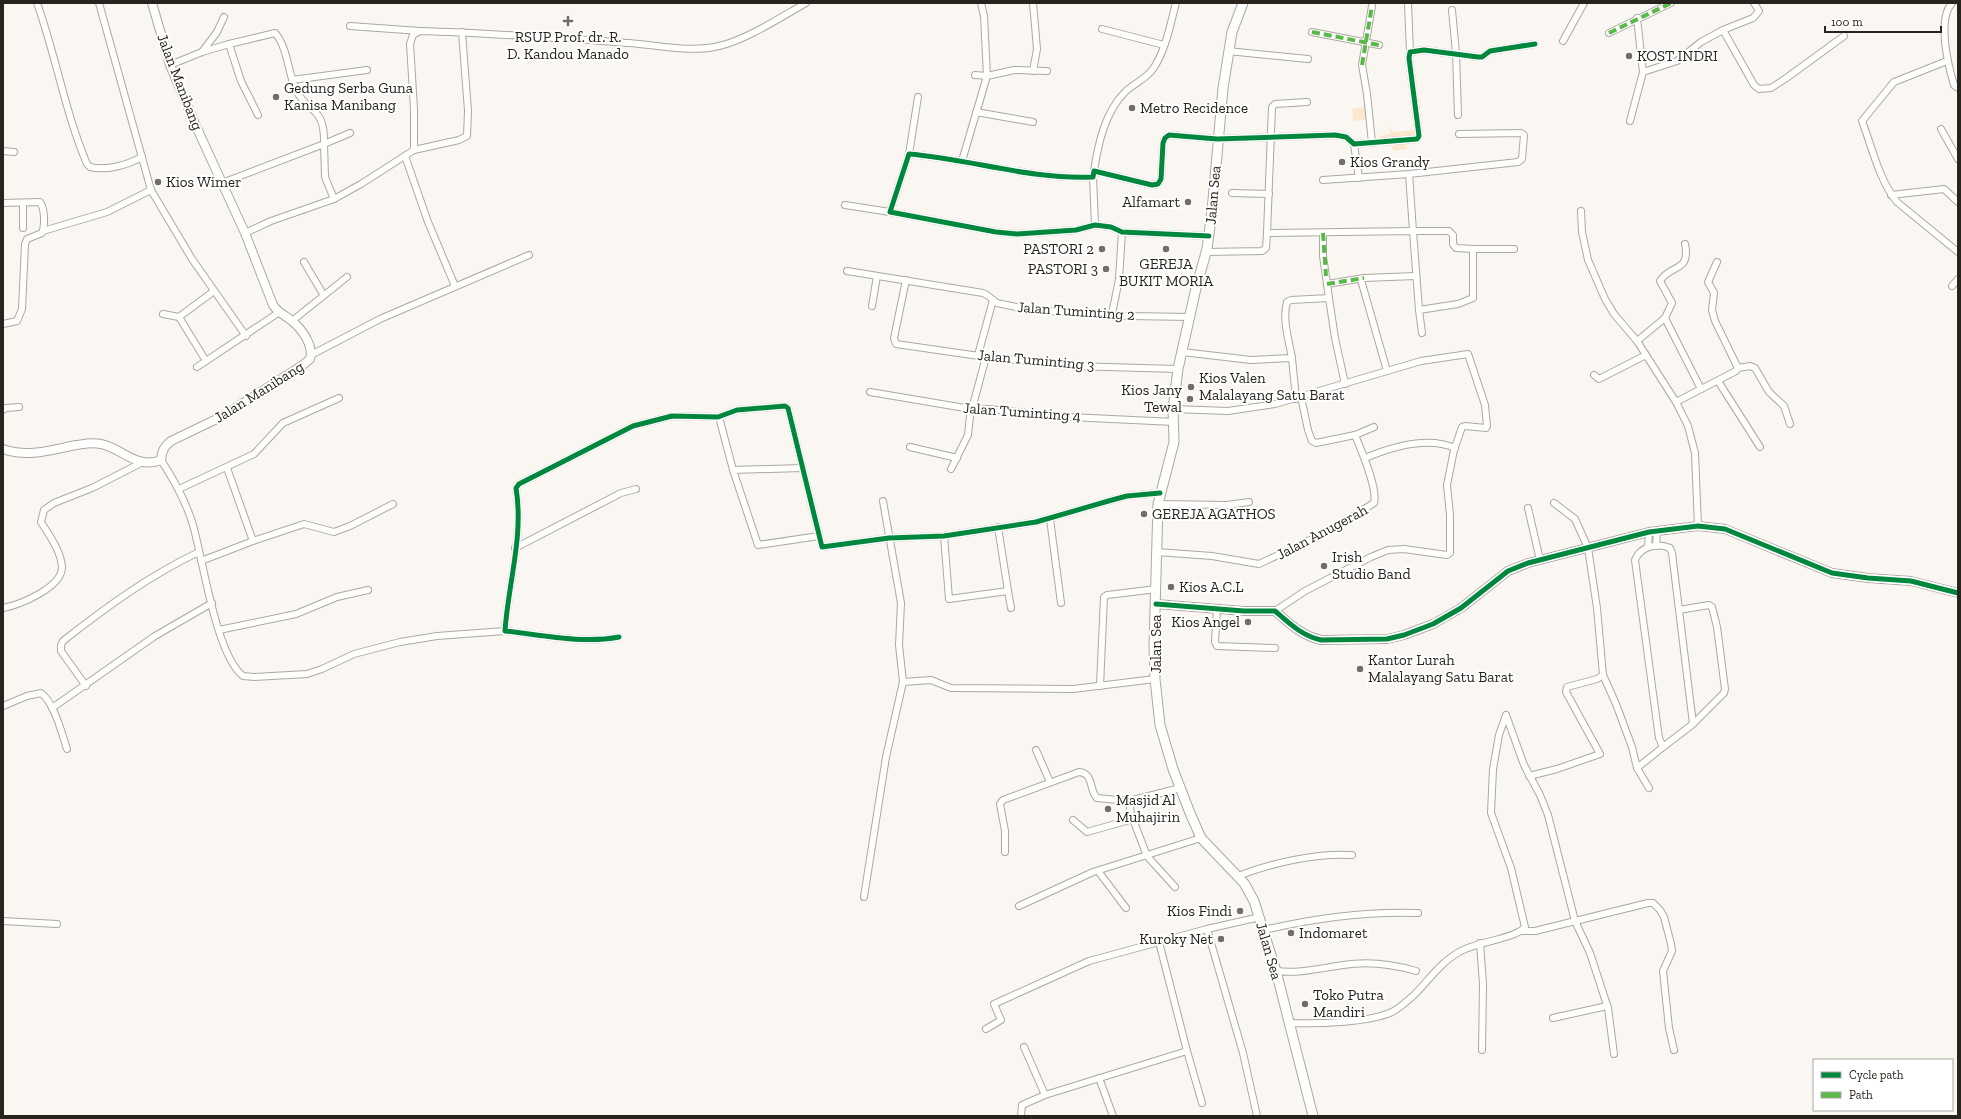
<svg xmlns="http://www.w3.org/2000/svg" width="1961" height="1119" font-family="'Zilla Slab',serif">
<rect width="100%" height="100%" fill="#faf7f3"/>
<g fill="#fce9cd">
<path d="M 1368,106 L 1371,119 L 1353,121 L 1352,109 Z"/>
<path d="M 1390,123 L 1392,132 L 1418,130 L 1419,142 L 1406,145 L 1407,149 L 1393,151 L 1389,138 L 1379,139 L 1379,136 L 1390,134 Z"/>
</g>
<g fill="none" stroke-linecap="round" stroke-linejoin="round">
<g stroke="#aca8a3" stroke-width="8">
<g id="minor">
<path d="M 37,3 C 56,56 65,112 87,164 L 90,167 C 107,171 127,165 142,157"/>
<path d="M 99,3 L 151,190 L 192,259 L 246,336"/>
<path d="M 981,3 L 984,16 L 987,76 L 1014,70 L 1047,71"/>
<path d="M 1408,3 L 1410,52"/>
<path d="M 1952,3 C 1937,19 1948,65 1954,85 L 1958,88"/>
<path d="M 1452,10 L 1456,53 L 1458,115"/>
<path d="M 1637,18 L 1643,72"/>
<path d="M 350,26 L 420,31"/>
<path d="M 1102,29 L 1164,45"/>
<path d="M 1723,30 L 1754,85 L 1759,89 L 1771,88 L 1785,79 L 1844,36"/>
<path d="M 1312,32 L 1379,45"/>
<path d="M 1609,33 L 1671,3"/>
<path d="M 1563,41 L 1584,3"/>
<path d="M 229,44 L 275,33 C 287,46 288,71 295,88 C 307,115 325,104 324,144 L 350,133"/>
<path d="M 1228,51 L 1308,59"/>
<path d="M 202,52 L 217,32 L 224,17"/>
<path d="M 1947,61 L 1894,82 L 1862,121 C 1872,147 1879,180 1897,202 L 1958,252"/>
<path d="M 170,65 L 202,52 L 229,44 L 241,81 L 258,115"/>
<path d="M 1033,71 L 1037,49 L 1033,3"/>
<path d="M 292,80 L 367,70"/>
<path d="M 1307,102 L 1275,104 L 1272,107 L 1267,233 L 1413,231 L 1419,310"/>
<path d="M 976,112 L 1033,122"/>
<path d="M 1630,121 L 1643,72 L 1677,61 L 1701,42 L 1723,30 L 1753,18 L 1759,11 L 1754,3"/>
<path d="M 1941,129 L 1958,159"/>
<path d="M 1372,143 L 1367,94 L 1362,65 L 1372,6"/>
<path d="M 1354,144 L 1359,178"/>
<path d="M 414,150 L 459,140 L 467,136 L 468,111 L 462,32"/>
<path d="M 3,151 L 14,152"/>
<path d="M 909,154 L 918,97"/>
<path d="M 405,156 L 428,222 L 455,286"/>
<path d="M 962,161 L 987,76 L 975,75"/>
<path d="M 1094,171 C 1098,144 1105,112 1125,92 C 1133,84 1146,79 1153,69 C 1166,50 1170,25 1176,3"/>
<path d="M 1409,174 L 1518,162 L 1522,159 L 1524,135 L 1521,133 L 1459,134"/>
<path d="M 1093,177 L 1095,225"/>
<path d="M 1323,180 L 1409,174 L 1413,231 L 1449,231 L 1453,235 L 1453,244 L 1456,248 L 1473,249"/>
<path d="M 222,183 L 324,144 L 325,177 L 334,199 L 271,221 L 245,233"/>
<path d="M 1232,193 L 1269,194"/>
<path d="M 1891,195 L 1944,189 L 1958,202"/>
<path d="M 334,199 L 361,184 L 414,150 L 414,109 L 410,44 L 413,35 L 420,31 C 490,33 559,38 629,43 C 658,45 690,53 719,46 C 746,40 781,17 806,3"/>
<path d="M 3,203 L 40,202 C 45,209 45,226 42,233 L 27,239 L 25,244 L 22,309 L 17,321 L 3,324"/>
<path d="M 23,203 L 23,228"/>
<path d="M 845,205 L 890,212"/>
<path d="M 1581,211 L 1582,232 L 1588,260 L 1605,299 L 1614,314 L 1637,341 L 1676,402"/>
<path d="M 43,231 L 107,212 L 151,190"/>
<path d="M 1323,233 L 1323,256 L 1329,298"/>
<path d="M 1209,236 L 1122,232 L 1111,227 L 1095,225 L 1076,230 L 1017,234 L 996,232 L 890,212 L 909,154 C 970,159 1031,180 1093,177 L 1094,171 L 1152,185 L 1158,184 L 1161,179 L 1163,143 L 1165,138 L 1169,135 L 1217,139 L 1335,135 L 1346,137 L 1354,144 L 1417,139 L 1419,136 L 1418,128 L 1409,58 L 1410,52 L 1424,50 L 1478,57 L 1482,57 L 1490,51 L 1535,44"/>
<path d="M 1206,252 L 1262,251 L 1266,248 L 1267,233"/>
<path d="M 304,262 L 323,294"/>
<path d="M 847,271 L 983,293 L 987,295 L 997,303 L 1031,310 L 1129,316 L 1190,317"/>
<path d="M 906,280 L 894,338 L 896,344 L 986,357 L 1071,366 L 1178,369"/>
<path d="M 1327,284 L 1364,278"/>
<path d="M 1952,286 L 1958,279"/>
<path d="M 872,306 L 877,276"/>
<path d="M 163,314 L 179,317 L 214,291"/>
<path d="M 1112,314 L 1119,279 L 1122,232"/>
<path d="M 179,317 L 206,361"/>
<path d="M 1665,318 L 1701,389"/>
<path d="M 292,321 L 347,277"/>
<path d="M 1422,333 L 1419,310 L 1458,304 L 1473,298 L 1473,249 L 1514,249"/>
<path d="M 1637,341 L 1665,318 L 1672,303 L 1660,281 C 1670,264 1691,273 1685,244"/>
<path d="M 1182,352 L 1251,360 L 1292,358 C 1289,341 1282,319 1287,302 L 1291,300 L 1329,298 L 1335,338 L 1345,384"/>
<path d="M 311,355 L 380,319 L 529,255"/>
<path d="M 978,355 L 993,300"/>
<path d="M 1292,358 L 1296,399"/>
<path d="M 197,367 L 278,313"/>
<path d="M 1738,368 L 1750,366 L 1755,368 L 1769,392 L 1784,406 L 1790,424"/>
<path d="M 1387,371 L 1361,280 L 1364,278 L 1416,276"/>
<path d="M 1594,375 L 1599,379 L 1646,355"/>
<path d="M 1718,381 L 1760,447"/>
<path d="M 870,392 L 971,409 L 988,409 L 1070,417 L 1174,422"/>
<path d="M 1173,409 L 1228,411 L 1275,404 L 1421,361 L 1468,354 L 1485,405 L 1487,426 L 1486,428 L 1465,426 L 1462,427 L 1454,450 L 1447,485 L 1450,515 L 1450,553 L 1447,555 L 1404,549 L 1388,550 L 1371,557 L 1305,591 L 1275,611"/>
<path d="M 3,410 L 6,408 L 19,407"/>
<path d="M 719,417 L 733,470 L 802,468"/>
<path d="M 1355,435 L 1374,427"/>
<path d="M 910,447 L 957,458"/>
<path d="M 1365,458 C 1391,447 1428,436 1455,448"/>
<path d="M 161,460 C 174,480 186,501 193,525 C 203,560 216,655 243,676 L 254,677 L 307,674 L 322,669 L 354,654 L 400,642 L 437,636 L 505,631"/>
<path d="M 227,468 L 253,541"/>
<path d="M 951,469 L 968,435 L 970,416 L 986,357"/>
<path d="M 733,470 L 758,545 L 819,536"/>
<path d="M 179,489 L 254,454 L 283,423 L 339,398"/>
<path d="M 883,501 L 901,603 L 899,645 L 903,682"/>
<path d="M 1158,504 L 1227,505 L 1249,502"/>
<path d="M 1528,508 L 1540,560"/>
<path d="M 1050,519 L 1061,603"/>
<path d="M 1698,526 L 1695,453 L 1688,426 L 1676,402 L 1736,371 L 1738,368 L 1715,321 L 1712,310 L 1714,293 L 1708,282 L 1717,262"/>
<path d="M 998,527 L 1008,591"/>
<path d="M 944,536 L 949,599 L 1008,591 L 1011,608"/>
<path d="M 1656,546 L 1657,531"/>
<path d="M 1648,547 L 1649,532"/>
<path d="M 515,548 L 621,493 L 636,489"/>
<path d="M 1157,552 L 1212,556 L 1259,564 L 1331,530 L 1374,503 C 1378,488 1361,450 1355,435 L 1316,443 L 1312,441 L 1308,430 L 1301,397"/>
<path d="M 201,561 L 253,541 L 304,524 L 334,532 L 350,526 L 393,504"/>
<path d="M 3,608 C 19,605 62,588 62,567 C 61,551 49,535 41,522 L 44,510 L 54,503 L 92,488 L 141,463"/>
<path d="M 1217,609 L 1215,642 L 1217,646 L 1275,648"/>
<path d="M 1679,610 L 1709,605 L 1712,607 L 1717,627 L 1725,689 L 1724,693 L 1693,724 L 1663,747 L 1659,738 L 1635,560 C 1640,547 1657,542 1670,548 L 1672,553 L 1693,724"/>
<path d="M 219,630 L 296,614 L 337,597 L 368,590"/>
<path d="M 619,637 C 582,644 542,635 505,631 C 508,584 524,536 516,488 L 519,484 L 633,426 L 672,416 L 718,417 L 737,410 L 785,406 L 788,408 L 822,547 L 889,538 L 944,536 L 1036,522 L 1112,500 L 1127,496 L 1160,493"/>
<path d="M 1603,675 L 1616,704 L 1632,747 L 1637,768 L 1649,788"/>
<path d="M 86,686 L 61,651 L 61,645 L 63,641 C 105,608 150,575 199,552"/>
<path d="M 1100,686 L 1104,597 L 1107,595 L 1157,589"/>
<path d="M 3,706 L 27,696 L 41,693 C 54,702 62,734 67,749"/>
<path d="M 52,708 L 155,636 L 212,603"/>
<path d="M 1506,715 L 1524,765 L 1540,795 L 1548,815 L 1575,921 L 1590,953 L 1608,1008 L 1614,1054"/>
<path d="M 1036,750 L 1050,782"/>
<path d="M 1637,768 L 1663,747"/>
<path d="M 1529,776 L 1557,769 L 1600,754 L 1566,692 L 1567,687 L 1597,679 L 1603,675 L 1597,608 L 1588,548 L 1575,519 L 1554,503"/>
<path d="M 1073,820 L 1087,832 L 1133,819"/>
<path d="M 1005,852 L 1005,831 L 1000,804 L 1003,800 L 1079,772 C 1094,773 1089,791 1097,798 L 1129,801"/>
<path d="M 1098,871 L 1126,908"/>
<path d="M 1238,876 C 1272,863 1315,853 1352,855"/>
<path d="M 1175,887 L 1147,856 L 1131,814 L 1129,801 L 1180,788"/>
<path d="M 864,897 L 886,757 L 903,682 L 931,680 L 951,688 L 1073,689 L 1155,679"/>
<path d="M 1019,906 L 1093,872 L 1201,838"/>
<path d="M 3,921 L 57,924"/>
<path d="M 1264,930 C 1315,918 1366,911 1418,913"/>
<path d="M 1522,931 L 1535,931 L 1648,903 L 1653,903 L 1660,910 L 1664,917 L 1671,944 L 1672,951 L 1663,971 L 1669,1028 L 1674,1050"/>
<path d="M 1480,943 L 1483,984 L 1482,1050"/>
<path d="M 1276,971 C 1299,974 1321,968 1343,965 C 1368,961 1392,964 1416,971"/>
<path d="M 1553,1018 L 1607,1006"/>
<path d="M 1289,1023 C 1316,1024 1368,1023 1392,1012 C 1400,1008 1407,1001 1414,995 C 1430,979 1442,960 1463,950 C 1478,942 1517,938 1525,927 L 1511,868 L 1491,813 L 1493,769 L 1499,735 L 1506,715"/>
<path d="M 986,1029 L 1001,1020 L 994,1004 L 1089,961 L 1207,929"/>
<path d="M 1024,1047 L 1045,1095"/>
<path d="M 1187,1051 L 1202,1103"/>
<path d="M 1099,1078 L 1113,1116"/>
<path d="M 1021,1116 L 1022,1105 L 1045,1095 L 1187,1051 L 1159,942"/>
<path d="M 1257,1116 L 1243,1053 L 1207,929 L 1260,917"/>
</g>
</g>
<g stroke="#aca8a3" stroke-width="10">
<g id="tertiary">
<path d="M 3,449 C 28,458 51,450 76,445 C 84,444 92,442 101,444 C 122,448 137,470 161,460 C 162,450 164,447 171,441 L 223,416 L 303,365 L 310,359 C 314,346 302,329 292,321 C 285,315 278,313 273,305 L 245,233 L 195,124 L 170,65 L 152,3"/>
<path d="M 1156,604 L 1244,611 L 1275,611 C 1289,623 1302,636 1321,640 L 1387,639 L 1404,635 L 1433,624 L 1461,608 L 1508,571 L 1528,563 L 1649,532 L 1698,526 L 1725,529 L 1832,573 L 1868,578 L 1911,581 L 1958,593"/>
</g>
</g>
<g stroke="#aca8a3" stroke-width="11">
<path id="secondary" d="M 1243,3 L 1232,32 L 1223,88 L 1212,211 L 1207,249 L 1196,288 L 1178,369 L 1173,409 L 1174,442 L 1158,504 L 1154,646 L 1155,679 L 1160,725 L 1173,769 L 1190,813 L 1201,838 L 1244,883 L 1254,901 L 1276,971 L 1313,1116"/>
</g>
<use href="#minor" stroke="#fefefd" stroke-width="6"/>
<use href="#tertiary" stroke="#fefefd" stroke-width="8"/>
<use href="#secondary" stroke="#fefefd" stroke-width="9"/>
<g stroke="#58b947" stroke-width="4" stroke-dasharray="8 4" stroke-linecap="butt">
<path d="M 1312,32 L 1379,45"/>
<path d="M 1609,33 L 1671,3"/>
<path d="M 1362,65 L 1372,6"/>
<path d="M 1323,233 L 1326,276"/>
<path d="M 1327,284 L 1364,278"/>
</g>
<g stroke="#fff" stroke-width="8">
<g id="cycleway">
<path d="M 1209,236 L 1122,232 L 1111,227 L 1095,225 L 1076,230 L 1017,234 L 996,232 L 890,212 L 909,154 C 970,159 1031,180 1093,177 L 1094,171 L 1152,185 L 1158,184 L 1161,179 L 1163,143 L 1165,138 L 1169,135 L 1217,139 L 1335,135 L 1346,137 L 1354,144 L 1417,139 L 1419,136 L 1418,128 L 1409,58 L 1410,52 L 1424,50 L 1478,57 L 1482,57 L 1490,51 L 1535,44"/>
<path d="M 1156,604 L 1244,611 L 1275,611 C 1289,623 1302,636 1321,640 L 1387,639 L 1404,635 L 1433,624 L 1461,608 L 1508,571 L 1528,563 L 1649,532 L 1698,526 L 1725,529 L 1832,573 L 1868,578 L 1911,581 L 1958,593"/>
<path d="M 619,637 C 582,644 542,635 505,631 C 508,584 524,536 516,488 L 519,484 L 633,426 L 672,416 L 718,417 L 737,410 L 785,406 L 788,408 L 822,547 L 889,538 L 944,536 L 1036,522 L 1112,500 L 1127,496 L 1160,493"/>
</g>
</g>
<use href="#cycleway" stroke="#00873e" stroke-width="5"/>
</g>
<g fill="#726d67" stroke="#fff" stroke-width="1.5">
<path d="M566 15h4v4h4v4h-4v4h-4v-4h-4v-4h4z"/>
<circle cx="1629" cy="56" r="4"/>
<circle cx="276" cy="97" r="4"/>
<circle cx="1132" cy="108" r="4"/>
<circle cx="1342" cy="162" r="4"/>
<circle cx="158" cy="182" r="4"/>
<circle cx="1188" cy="202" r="4"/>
<circle cx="1102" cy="249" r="4"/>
<circle cx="1166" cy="249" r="4"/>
<circle cx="1106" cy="269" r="4"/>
<circle cx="1191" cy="387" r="4"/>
<circle cx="1190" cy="399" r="4"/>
<circle cx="1144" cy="514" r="4"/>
<circle cx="1324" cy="566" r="4"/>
<circle cx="1171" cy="587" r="4"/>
<circle cx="1248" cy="622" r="4"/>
<circle cx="1360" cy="669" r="4"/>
<circle cx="1108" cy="809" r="4"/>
<circle cx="1240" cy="911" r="4"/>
<circle cx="1291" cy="933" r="4"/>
<circle cx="1221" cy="939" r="4"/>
<circle cx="1305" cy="1004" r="4"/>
</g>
<g text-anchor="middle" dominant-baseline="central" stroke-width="4" stroke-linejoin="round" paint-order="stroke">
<g font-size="15" fill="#28231c" stroke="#fff" text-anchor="start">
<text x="568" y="37" text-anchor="middle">RSUP Prof. dr. R.<tspan x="568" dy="17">D. Kandou Manado</tspan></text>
<text x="1637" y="56">KOST INDRI</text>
<text x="284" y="88">Gedung Serba Guna<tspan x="284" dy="17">Kanisa Manibang</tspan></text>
<text x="1140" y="108">Metro Recidence</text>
<text x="1350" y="162">Kios Grandy</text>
<text x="166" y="182">Kios Wimer</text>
<text x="1180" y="202" text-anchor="end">Alfamart</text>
<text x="1094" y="249" text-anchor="end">PASTORI 2</text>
<text x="1166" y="264" text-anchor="middle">GEREJA<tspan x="1166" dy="17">BUKIT MORIA</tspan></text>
<text x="1098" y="269" text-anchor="end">PASTORI 3</text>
<text x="1199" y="378">Kios Valen<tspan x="1199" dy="17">Malalayang Satu Barat</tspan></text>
<text x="1182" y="390" text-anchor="end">Kios Jany<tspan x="1182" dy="17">Tewal</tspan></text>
<text x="1152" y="514">GEREJA AGATHOS</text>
<text x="1332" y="557">Irish<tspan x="1332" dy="17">Studio Band</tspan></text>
<text x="1179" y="587">Kios A.C.L</text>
<text x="1240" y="622" text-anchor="end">Kios Angel</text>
<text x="1368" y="660">Kantor Lurah<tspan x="1368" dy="17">Malalayang Satu Barat</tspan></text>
<text x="1116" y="800">Masjid Al<tspan x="1116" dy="17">Muhajirin</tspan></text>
<text x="1232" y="911" text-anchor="end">Kios Findi</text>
<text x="1299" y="933">Indomaret</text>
<text x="1213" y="939" text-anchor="end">Kuroky Net</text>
<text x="1313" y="995">Toko Putra<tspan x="1313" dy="17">Mandiri</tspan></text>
</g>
<g font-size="15" fill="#28231c" stroke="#fff">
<text transform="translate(180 82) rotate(69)">Jalan Manibang</text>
<text transform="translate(1213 195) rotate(-85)">Jalan Sea</text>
<text transform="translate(1076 311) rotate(4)">Jalan Tuminting 2</text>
<text transform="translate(1036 360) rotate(5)">Jalan Tuminting 3</text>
<text transform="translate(259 392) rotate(-32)">Jalan Manibang</text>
<text transform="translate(1022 412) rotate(4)">Jalan Tuminting 4</text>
<text transform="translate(1322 532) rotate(-28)">Jalan Anugerah</text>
<text transform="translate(1156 644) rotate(-90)">Jalan Sea</text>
<text transform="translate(1269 951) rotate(74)">Jalan Sea</text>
</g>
</g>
<rect width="1961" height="1119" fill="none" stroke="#28231c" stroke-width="8"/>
<rect x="1813" y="1059" width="140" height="52" fill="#ffffff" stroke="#a9a7a4"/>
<rect x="1821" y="1072" width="20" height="6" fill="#00873e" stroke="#a9a7a4"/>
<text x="1849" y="1079" font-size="12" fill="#28231c">Cycle path</text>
<rect x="1821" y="1092" width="20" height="6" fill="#58b947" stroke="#a9a7a4"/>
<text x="1849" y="1099" font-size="12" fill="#28231c">Path</text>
<path d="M1825 26v6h116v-6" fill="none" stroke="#28231c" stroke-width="2"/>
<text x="1831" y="26" font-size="12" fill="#28231c" stroke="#ffffff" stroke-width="3" paint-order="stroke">100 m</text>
</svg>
